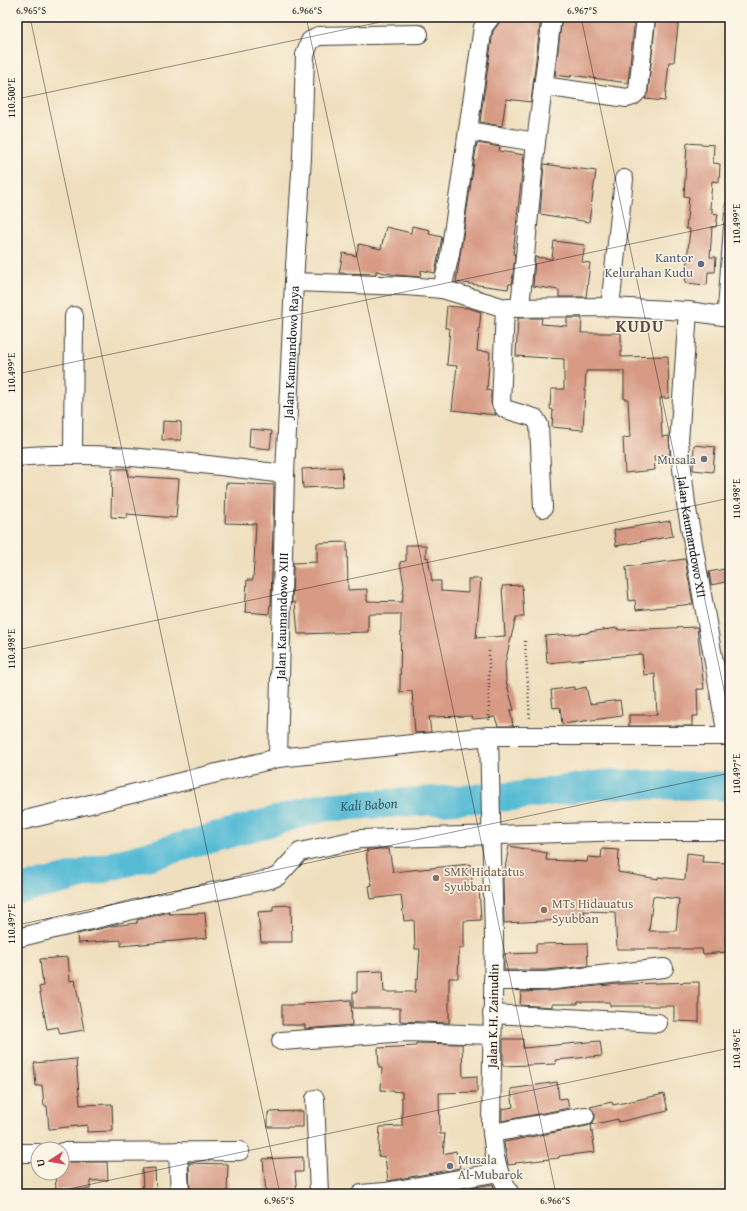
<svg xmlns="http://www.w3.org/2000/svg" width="747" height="1211" font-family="'Gentium Book Plus',serif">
<rect width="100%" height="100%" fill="#fcf5e5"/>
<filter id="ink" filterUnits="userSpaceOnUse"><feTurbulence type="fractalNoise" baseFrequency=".025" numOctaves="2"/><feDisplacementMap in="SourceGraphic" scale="8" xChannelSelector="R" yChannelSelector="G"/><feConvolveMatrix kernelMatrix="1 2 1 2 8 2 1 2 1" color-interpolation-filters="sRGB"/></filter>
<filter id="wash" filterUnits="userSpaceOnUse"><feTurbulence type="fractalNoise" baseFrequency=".012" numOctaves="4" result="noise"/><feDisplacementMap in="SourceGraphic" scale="16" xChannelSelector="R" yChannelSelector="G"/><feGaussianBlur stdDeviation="0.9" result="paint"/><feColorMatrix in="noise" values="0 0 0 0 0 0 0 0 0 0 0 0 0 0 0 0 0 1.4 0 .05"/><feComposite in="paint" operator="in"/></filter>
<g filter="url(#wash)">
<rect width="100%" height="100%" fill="#efdfbe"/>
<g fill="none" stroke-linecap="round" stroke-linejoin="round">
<path stroke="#56bbd5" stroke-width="29" id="s1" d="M 17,890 L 65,879 L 324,807 L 518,796 L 605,784 L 730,786"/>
</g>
<g id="blocks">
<g fill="#d79a84" fill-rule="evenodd">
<path d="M 501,17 L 541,17 L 531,102 L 506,99 L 502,126 L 480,122 L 493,31 L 499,23 Z"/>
<path d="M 562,17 L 635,17 L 628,83 L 571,75 L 571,77 L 555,75 Z"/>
<path d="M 656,17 L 679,17 L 674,62 L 669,62 L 665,101 L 645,99 L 648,92 Z"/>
<path d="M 477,143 L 500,147 L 499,151 L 524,155 L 513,254 L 515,254 L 512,284 L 509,284 L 508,289 L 456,282 Z"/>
<path d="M 687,143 L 714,145 L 713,163 L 720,164 L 719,182 L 712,181 L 710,208 L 712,208 L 712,213 L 718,214 L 716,227 L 712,227 L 710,257 L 716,257 L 715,272 L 708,272 L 707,285 L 685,283 L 690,229 L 686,229 L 689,197 L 684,196 Z"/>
<path d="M 544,164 L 596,171 L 589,222 L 540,214 Z"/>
<path d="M 412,226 L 430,230 L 429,234 L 442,237 L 435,273 L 421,270 L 420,277 L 396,275 L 376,271 L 376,274 L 339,273 L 343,253 L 356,256 L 359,244 L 381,249 L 386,227 L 411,233 Z"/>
<path d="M 554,241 L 585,245 L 582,262 L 590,263 L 586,297 L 559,297 L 559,290 L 533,286 L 535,257 L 552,259 Z"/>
<path d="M 447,306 L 468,308 L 481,312 L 477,351 L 490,352 L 487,390 L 491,391 L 491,404 L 496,415 L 452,410 L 457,366 L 447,365 L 450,328 L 445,328 Z"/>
<path d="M 518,318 L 542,318 L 541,324 L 567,326 L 567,318 L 582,318 L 581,333 L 621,333 L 621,357 L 668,356 L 669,398 L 660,398 L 662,437 L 669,436 L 670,454 L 654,456 L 655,470 L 625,473 L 623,438 L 630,437 L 628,399 L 624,399 L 624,371 L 586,371 L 583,430 L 552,427 L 553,410 L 550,409 L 551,389 L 564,389 L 564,359 L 516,356 Z"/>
<path d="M 163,421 L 181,422 L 181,440 L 162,440 Z"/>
<path d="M 250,429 L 272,431 L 270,449 L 249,447 Z"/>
<path d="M 694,445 L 715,447 L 713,472 L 693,470 Z"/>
<path d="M 342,467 L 343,486 L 303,488 L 302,469 Z"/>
<path d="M 112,469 L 128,469 L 128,476 L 179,479 L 176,518 L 127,514 L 127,518 L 111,517 Z"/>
<path d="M 226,483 L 274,485 L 271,605 L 270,605 L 269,614 L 245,612 L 247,580 L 253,580 L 256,524 L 225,523 Z"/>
<path d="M 670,521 L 673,536 L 616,546 L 614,530 Z"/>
<path d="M 347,542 L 348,590 L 367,589 L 367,601 L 402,602 L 404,586 L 400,562 L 406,561 L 406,545 L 426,545 L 426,558 L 428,557 L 432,581 L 441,581 L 441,591 L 468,593 L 468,579 L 481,579 L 476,638 L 505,636 L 502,586 L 522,585 L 524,617 L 516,617 L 505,663 L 506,681 L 514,710 L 510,710 L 513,726 L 498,726 L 495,717 L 473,719 L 472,716 L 429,717 L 431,732 L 415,733 L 412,691 L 400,692 L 401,614 L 368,614 L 368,632 L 298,634 L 295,602 L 292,603 L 293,563 L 317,562 L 317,543 Z"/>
<path d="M 685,559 L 693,604 L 636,610 L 635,600 L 629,601 L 626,567 Z"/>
<path d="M 730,568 L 730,581 L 711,585 L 709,572 Z"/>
<path d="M 697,627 L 704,689 L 697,689 L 698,716 L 692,716 L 692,726 L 629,726 L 629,715 L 657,715 L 655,674 L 644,675 L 642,654 L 547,663 L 545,636 L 588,633 L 588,632 L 618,628 L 618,630 Z"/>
<path d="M 574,687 L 574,690 L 586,687 L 590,704 L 620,700 L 622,716 L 562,724 L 560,707 L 553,708 L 551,690 Z"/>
<path d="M 509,846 L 547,853 L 546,860 L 587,862 L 588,857 L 601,858 L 602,849 L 619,850 L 618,872 L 658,879 L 658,877 L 685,880 L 687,853 L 703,855 L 702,862 L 730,863 L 730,938 L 725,938 L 727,952 L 703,954 L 702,949 L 617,949 L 615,912 L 584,911 L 585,919 L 504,923 L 503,880 ZM 653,896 L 679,899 L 676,931 L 649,931 Z"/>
<path d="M 367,849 L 389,849 L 393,872 L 470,864 L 473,889 L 479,888 L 481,920 L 464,921 L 464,948 L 459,948 L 458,978 L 449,978 L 449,1023 L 400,1021 L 400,1008 L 353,1008 L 353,992 L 357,992 L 357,972 L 383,971 L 384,992 L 415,992 L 416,979 L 418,979 L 420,949 L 415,949 L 414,920 L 404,921 L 401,895 L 371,899 L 369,886 L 372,885 L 367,860 Z"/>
<path d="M 291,905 L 292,942 L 261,942 L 258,912 L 273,911 L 273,906 Z"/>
<path d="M 169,912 L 169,914 L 205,913 L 207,938 L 121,946 L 121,940 L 78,943 L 77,934 L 112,926 L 137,923 L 137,920 Z"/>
<path d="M 587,943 L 588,966 L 545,970 L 504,970 L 504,954 L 536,953 L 536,944 Z"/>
<path d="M 68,957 L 70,981 L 75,980 L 84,1030 L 60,1034 L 58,1027 L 47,1029 L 39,987 L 43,986 L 40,959 Z"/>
<path d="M 699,982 L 699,1022 L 674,1021 L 674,1006 L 610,1006 L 610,1002 L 578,1002 L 578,1004 L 552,1004 L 552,1007 L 520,1005 L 521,992 L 547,991 L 619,984 Z"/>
<path d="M 351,1000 L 352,1025 L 305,1029 L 305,1025 L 282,1025 L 282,1005 L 303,1005 L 303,1003 Z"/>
<path d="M 503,1039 L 523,1039 L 523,1048 L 600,1041 L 602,1056 L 555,1060 L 556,1064 L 503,1066 Z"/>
<path d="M 416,1043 L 462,1044 L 463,1077 L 477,1076 L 477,1092 L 439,1093 L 440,1134 L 445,1134 L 443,1154 L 456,1151 L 460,1168 L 388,1181 L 385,1157 L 378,1156 L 380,1127 L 402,1126 L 402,1092 L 381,1090 L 382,1068 L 379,1068 L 378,1048 L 416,1046 Z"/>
<path d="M 76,1059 L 80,1105 L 112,1104 L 113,1131 L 87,1132 L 87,1125 L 49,1129 L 47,1106 L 44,1106 L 42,1085 L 36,1086 L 34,1063 Z"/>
<path d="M 557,1082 L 559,1099 L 567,1098 L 569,1108 L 502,1121 L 502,1109 L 513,1107 L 511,1089 Z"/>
<path d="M 664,1094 L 668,1111 L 618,1122 L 618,1119 L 591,1125 L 595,1152 L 559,1156 L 559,1158 L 515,1163 L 516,1164 L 508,1165 L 504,1142 L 587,1126 L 592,1124 L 595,1119 L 595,1114 L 590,1107 L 612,1102 L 613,1105 Z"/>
<path d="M 303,1111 L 303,1127 L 268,1127 L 268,1112 Z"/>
<path d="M 303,1157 L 303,1172 L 295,1172 L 297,1194 L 266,1194 L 263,1159 Z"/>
<path d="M 62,1162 L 107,1162 L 108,1180 L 90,1181 L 90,1189 L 56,1190 L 55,1173 L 62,1173 Z"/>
<path d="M 189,1163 L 228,1164 L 227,1194 L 190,1194 Z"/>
<path d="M 155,1168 L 156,1192 L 143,1192 L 142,1169 Z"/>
<path d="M 493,1184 L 496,1194 L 434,1194 Z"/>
</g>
</g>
</g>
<g filter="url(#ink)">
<use href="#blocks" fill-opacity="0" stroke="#3c3934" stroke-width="1"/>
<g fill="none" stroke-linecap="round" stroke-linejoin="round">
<g stroke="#3c3934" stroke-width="11">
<path id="lane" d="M 722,316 L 730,206"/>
</g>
<g stroke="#3c3934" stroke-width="20">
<g id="street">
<path d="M 543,86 L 627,98 L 633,96 L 638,91 L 646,17"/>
<path d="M 468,131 L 536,142"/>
<path d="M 294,282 L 302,157 L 305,55 L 310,41 L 318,36 L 419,34"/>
<path d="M 442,289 L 450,254 L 483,27 L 491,17"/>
<path d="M 520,307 L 536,142 L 552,17"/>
<path d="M 610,307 L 624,179"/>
<path d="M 505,308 L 501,404 L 505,409 L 535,418 L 539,425 L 543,508"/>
<path id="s2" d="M 688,311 L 679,442 L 686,504 L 727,736"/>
<path d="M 73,455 L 74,316"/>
<path id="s3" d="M 17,457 C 106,449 196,464 285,474 L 294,282 L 406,286 L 442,289 L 505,308 L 610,307 L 688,311 L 730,317"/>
<path d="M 489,736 L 494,936 L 491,1124 L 495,1157 L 499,1172 L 510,1194"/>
<path id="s4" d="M 278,758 L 285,474"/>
<path d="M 17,822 L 278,758 L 489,736 L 730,736"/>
<path d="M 17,938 L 165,902 L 271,879 L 278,876 L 300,852 L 360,839 L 630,831 L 730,831"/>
<path d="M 493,981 L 546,981 L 664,968"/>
<path d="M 492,1014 L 658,1023"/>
<path d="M 281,1041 L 407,1032 L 492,1035"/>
<path d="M 315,1099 L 319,1194"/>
<path d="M 492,1133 L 585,1116"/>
<path d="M 178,1151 L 180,1194"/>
<path d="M 62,1152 L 240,1151"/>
<path d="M 17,1153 L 38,1153"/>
<path d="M 361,1194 L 385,1192 L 499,1172"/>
</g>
</g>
<g stroke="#3c3934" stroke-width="2.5" stroke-dasharray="1 3" stroke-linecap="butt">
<path d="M 525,641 L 530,719"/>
<path d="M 489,720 L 489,650"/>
</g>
<use href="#lane" stroke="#fff" stroke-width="9"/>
<use href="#street" stroke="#fff" stroke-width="18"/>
</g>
</g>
<path fill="none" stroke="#1c1c1c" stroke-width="1" stroke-opacity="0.45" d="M 30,17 L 280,1194M 306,17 L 556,1194M 581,17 L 730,718M 17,99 L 404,17M 17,374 L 730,223M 17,650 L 730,498M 17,925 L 730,773M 45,1194 L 730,1048"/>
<circle fill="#5c6f8a" stroke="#fcf5e5" stroke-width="1.5" cx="701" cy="264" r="4"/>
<g fill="#6b7280" stroke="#fcf5e5" stroke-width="1.5">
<circle cx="704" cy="459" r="4"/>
<circle cx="450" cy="1166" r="4"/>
</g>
<g fill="#8d6e63" stroke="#fcf5e5" stroke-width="1.5">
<circle cx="436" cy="878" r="4"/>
<circle cx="544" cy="910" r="4"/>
</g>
<g text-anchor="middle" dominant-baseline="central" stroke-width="3" stroke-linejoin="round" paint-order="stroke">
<g font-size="13" fill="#4e5e75" stroke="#fcf5e5" text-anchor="end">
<text x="693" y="257">Kantor<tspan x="693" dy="15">Kelurahan Kudu</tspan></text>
</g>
<g font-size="13" fill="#1c1c1c" stroke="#fcf5e5">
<text stroke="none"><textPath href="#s3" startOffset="391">Jalan Kaumandowo Raya</textPath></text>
<text stroke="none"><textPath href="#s2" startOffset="227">Jalan Kaumandowo XII</textPath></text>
<text stroke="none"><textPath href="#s4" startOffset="142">Jalan Kaumandowo XIII</textPath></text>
<text transform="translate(493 1016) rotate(-89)">Jalan K.H. Zainudin</text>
</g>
<g font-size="13" fill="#5b616d" stroke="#fcf5e5" text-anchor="end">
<text x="696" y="459">Musala</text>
<text x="458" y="1159" text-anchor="start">Musala<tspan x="458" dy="15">Al-Mubarok</tspan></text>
</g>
<g font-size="13" fill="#785e54" stroke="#fcf5e5" text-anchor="start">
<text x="444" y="871">SMK Hidatatus<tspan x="444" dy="15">Syubban</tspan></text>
<text x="552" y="903">MTs Hidauatus<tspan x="552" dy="15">Syubban</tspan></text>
</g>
<g font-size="14" font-style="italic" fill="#335c66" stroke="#fcf5e5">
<text stroke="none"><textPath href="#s1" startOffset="363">Kali Babon</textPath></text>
</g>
<g font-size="17" font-weight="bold" letter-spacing="1" fill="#5d4840" stroke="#fcf5e5">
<text x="640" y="325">KUDU</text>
</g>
</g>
<rect width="747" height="1211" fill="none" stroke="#fcf5e5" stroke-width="44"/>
<g transform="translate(50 1161) rotate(258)"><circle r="19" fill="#fcf5e5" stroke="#a29e95"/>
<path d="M0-3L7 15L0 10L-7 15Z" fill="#d1495b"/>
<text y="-6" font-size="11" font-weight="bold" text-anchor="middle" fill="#1c1c1c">U</text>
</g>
<rect x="22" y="22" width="703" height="1167" fill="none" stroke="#1c1c1c" stroke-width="1.5"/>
<g font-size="10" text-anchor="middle" fill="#1c1c1c">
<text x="31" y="14">6.965°S</text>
<text x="307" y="14">6.966°S</text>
<text x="582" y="14">6.967°S</text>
<text transform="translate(11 98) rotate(-90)" y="4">110.500°E</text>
<text transform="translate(736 224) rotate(-90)" y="4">110.499°E</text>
<text transform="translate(11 373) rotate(-90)" y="4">110.499°E</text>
<text transform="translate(736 499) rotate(-90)" y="4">110.498°E</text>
<text transform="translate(11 649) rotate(-90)" y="4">110.498°E</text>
<text transform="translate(736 774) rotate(-90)" y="4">110.497°E</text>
<text transform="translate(11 924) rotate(-90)" y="4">110.497°E</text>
<text transform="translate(736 1049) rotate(-90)" y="4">110.496°E</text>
<text x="279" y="1204">6.965°S</text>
<text x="555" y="1204">6.966°S</text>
</g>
</svg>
